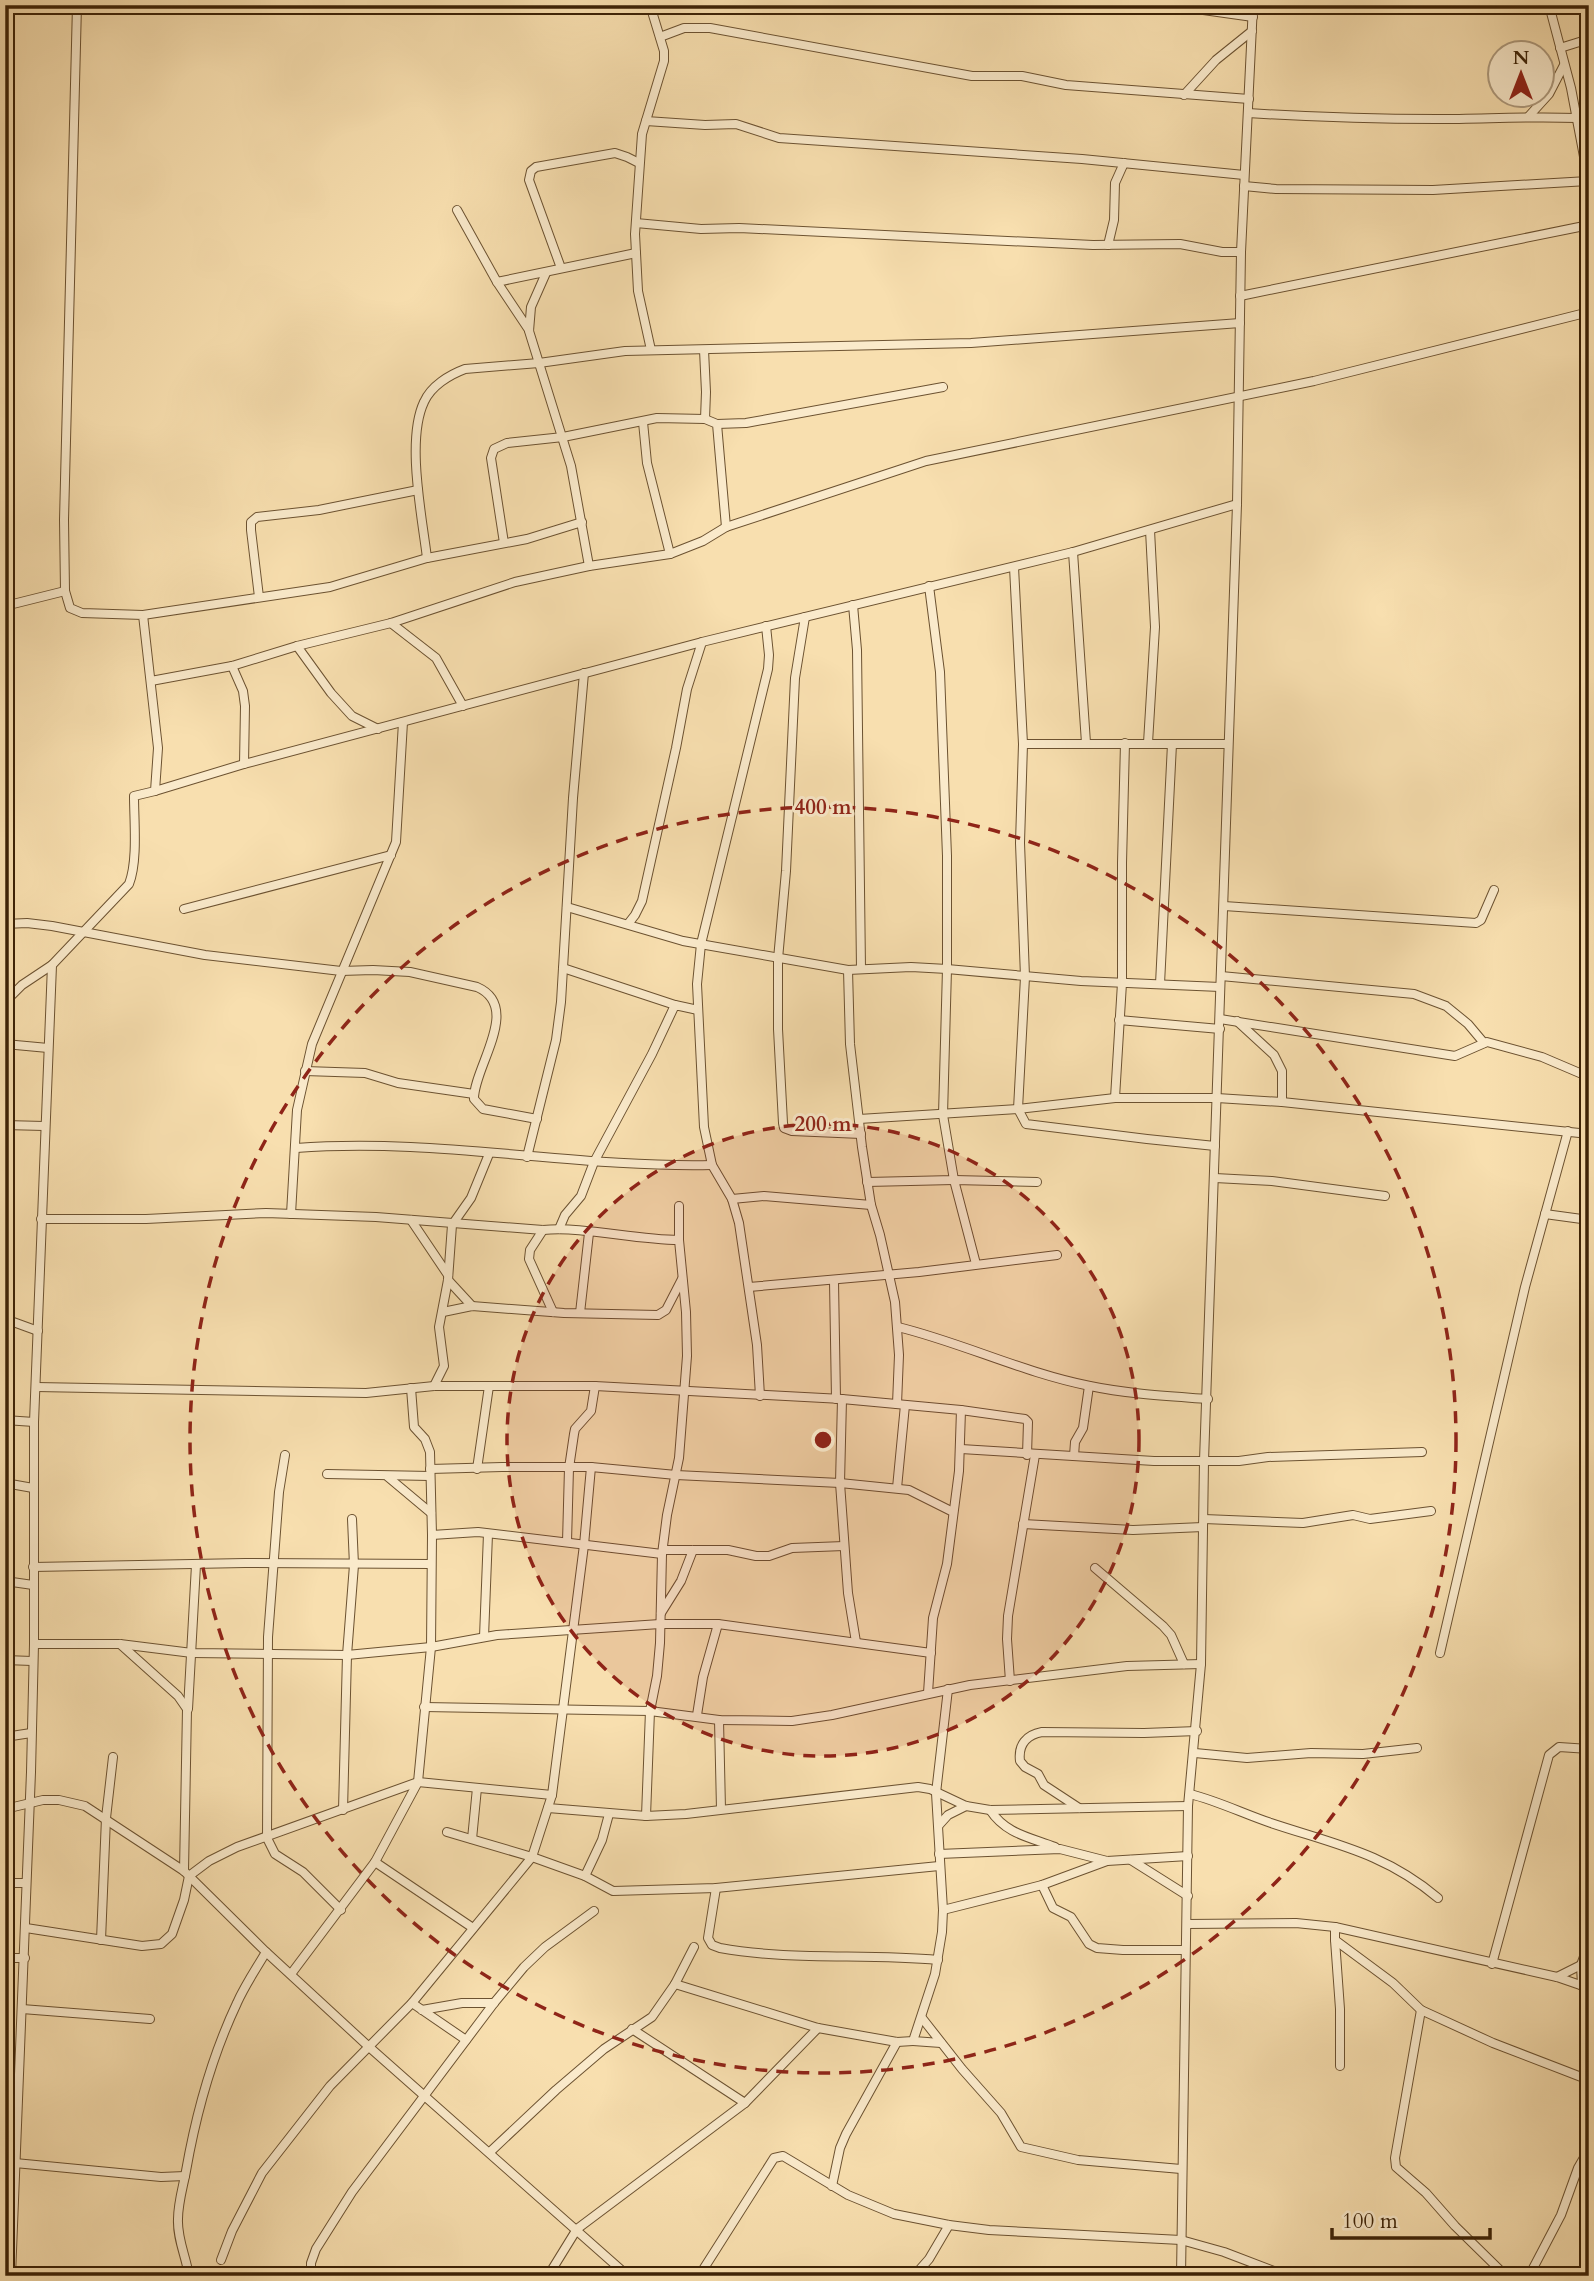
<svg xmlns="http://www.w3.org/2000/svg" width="1594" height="2281" font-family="Cardo,serif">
<rect width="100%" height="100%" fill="#f8dfaf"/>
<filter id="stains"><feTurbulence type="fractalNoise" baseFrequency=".00286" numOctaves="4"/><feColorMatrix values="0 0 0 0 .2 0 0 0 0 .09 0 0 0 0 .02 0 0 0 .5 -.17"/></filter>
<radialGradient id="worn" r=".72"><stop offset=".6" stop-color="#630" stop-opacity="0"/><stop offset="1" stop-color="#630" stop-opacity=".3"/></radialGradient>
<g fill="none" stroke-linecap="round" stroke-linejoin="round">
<g stroke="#6c5231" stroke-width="10">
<g id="street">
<path d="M 650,5 L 664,51 L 664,61 L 642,134 L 635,234 L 638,291 L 651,350"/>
<path d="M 1078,5 L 1104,8 L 1132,5"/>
<path d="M 1168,5 L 1253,17"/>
<path d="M 1549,5 L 1571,88 L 1589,183"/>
<path d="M 660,37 L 684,28 L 710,28 L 972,76 L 1022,76 L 1066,85 L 1249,99"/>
<path d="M 1560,48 L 1589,39"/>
<path d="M 1184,95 L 1216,60 L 1252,31"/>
<path d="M 1248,113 C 1311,117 1374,119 1437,119 C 1484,119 1530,116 1577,118"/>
<path d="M 1529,116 L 1549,94 L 1564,65"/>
<path d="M 646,121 L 705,125 L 736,124 L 779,138 L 1082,159 L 1244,175"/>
<path d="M 1244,186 L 1276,189 L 1433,190 L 1588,181"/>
<path d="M 457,210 L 497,282 L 529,330"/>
<path d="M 636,223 L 701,229 L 739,228 L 1093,245 L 1180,244 L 1222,252 L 1241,252"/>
<path d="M 1108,245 L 1114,220 L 1115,183 L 1124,163"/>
<path d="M 561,268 L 529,180 L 531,171 L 536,167 L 615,153 L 627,157 L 639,163"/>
<path d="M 546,273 L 531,307 L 529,331 L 571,466 L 589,566"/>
<path d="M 497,282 L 636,253"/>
<path d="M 1240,296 L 1589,225"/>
<path d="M 704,350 L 706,392 L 705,419"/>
<path d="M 643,422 L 647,463 L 670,554"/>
<path d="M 717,424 L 746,423 L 943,387"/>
<path d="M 504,543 L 491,458 L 494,449 L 507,443 L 563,437 L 657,418 L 705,419 L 717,424 L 726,527"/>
<path d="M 1073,552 L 1086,743"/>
<path d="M 427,558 C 422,516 406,440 424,402 C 431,386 449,375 465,369 L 539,363 L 625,351 L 971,343 L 1240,323"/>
<path d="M 1014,567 L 1023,744 L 1020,843 L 1025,977 L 1018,1109 L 1026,1124 L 1147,1139 L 1215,1146"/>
<path d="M 259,597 L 251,530 L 251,522 L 257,517 L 319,510 L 418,490"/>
<path d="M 853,605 L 857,650 L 861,969"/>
<path d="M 5,606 L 65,591"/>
<path d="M 143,615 L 330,587 L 427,558 L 527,539 L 582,522"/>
<path d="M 805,617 L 795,678 L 786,871 L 778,959 L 778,1029 L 783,1123 L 784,1128 L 792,1131 L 861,1134"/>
<path d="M 391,623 L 436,658 L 463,706"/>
<path d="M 297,646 L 331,693 L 352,716 L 378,729"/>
<path d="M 232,666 L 243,691 L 245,706 L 244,764"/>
<path d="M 151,681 L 232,666 L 297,646 L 391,623 L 515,582 L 589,566 L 670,554 L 703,541 L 726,527 L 926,461 L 1314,381 L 1589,312"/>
<path d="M 1148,743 L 1155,627 L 1150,530"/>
<path d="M 1023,744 L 1228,744"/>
<path d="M 155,791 L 244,764 L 702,642 L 1073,552 L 1237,504"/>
<path d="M 1224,906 L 1476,923 L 1481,920 L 1494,890"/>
<path d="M 567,907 L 683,941 L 848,970 L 911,967 L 947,969 L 1081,981 L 1220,987"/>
<path d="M 184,909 L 391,855"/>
<path d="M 5,924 L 27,923 L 52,926 L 205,955 L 341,971 L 373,970 L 410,972 L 477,987 C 523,1007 473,1068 474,1099 L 483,1109 L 537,1119"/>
<path d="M 628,924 L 635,915 L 642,901 L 676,748 L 687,689 L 702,642"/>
<path d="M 563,968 L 675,1005"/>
<path d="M 848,970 L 850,1044 L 862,1147 L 871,1205 L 880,1235 L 895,1302 L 899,1355 L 897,1404"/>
<path d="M 1221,976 L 1414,994 L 1446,1006 L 1468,1024 L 1484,1043"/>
<path d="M 1160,984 L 1172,744"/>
<path d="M 5,1002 L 22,985 L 52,965"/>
<path d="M 1220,1019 L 1455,1056 L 1487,1042 L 1542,1057 L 1589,1077"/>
<path d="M 1119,1020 L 1220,1029"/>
<path d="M 1237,1021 L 1274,1055 L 1282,1071 L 1282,1102"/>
<path d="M 5,1044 L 48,1048"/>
<path d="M 305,1071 L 365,1073 L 398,1083 L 474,1094"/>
<path d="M 1115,1098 L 1122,983 L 1122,863 L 1125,743"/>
<path d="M 859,1119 L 1018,1109 L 1115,1098 L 1217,1098 L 1282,1102 L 1589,1134"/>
<path d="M 5,1125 L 44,1126"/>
<path d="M 296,1148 C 434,1137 573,1168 712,1165"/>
<path d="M 527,1157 L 556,1040 L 561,1002 L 573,798 L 584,673"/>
<path d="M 1215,1178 L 1272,1181 L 1385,1196"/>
<path d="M 867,1182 L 954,1180 L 943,1115 L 947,969 L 947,856 L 940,672 L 929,586"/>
<path d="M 732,1199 L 764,1196 L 871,1205"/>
<path d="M 291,1214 L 297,1110 L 312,1044 L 396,842 L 403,722"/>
<path d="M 1545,1214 L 1589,1220"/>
<path d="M 41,1219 L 146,1219 L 266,1213 L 376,1217 L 543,1230 C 584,1226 634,1240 679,1240 L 686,1312 L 687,1356 L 679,1458 L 667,1515 L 662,1554 L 660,1643 L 657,1676 L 650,1711 L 646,1816"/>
<path d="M 411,1220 L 448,1275"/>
<path d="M 559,1229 L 565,1215 L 581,1196 L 594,1162 L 652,1054 L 675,1005 L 698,1010"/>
<path d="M 543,1230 L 530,1250 L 529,1259 L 553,1312"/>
<path d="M 679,1240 L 679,1206"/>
<path d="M 976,1264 L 954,1180 L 1037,1182"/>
<path d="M 448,1280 L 472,1306"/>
<path d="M 834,1281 L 836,1399"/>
<path d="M 749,1287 L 919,1272 L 1057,1255"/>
<path d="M 443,1312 L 472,1306 L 564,1313 L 658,1315 L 666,1310 L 682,1279"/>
<path d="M 580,1313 L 589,1233"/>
<path d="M 5,1319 L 38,1331"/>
<path d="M 898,1327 C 963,1343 1024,1373 1090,1386 C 1128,1394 1169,1396 1208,1399"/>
<path d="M 434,1386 L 444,1366 L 439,1327 L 448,1280 L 452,1225 L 471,1198 L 489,1154"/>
<path d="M 36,1387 L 366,1393 L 434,1386 L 595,1386 L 842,1399 L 961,1410 L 959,1471 L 947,1564 L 933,1618 L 928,1693"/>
<path d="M 760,1396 L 757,1345 L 739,1223 L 732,1199 L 712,1165 L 704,1127 L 697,984 L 701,944 L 768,669 L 769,655 L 766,626"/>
<path d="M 842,1399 L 840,1483 L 848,1593 L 856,1642"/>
<path d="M 961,1410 L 1025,1419 L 1028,1422 L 1027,1455"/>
<path d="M 5,1420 L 34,1422"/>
<path d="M 961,1449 L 1154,1461 L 1239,1461 L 1268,1457 L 1422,1452"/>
<path d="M 285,1455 L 279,1492 L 268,1637 L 267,1838 L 275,1854 L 303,1872 L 341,1910"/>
<path d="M 1074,1456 L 1075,1442 L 1083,1428 L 1089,1386"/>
<path d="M 430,1469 L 502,1467 L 591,1467 L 676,1475 L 840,1483 L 909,1490 L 953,1512"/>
<path d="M 477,1469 L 489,1386"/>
<path d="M 327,1474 L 430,1476"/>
<path d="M 388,1477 L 431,1513"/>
<path d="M 5,1483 L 33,1488"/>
<path d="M 897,1488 L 905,1405"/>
<path d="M 1204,1519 L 1303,1523 L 1353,1515 L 1370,1519 L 1431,1511"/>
<path d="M 1023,1524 L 1133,1530 L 1203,1527"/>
<path d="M 432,1535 L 478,1532 L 662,1554"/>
<path d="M 567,1542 L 569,1468 L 574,1434 L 575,1429 L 591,1411 L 595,1386"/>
<path d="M 663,1550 L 728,1550 L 756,1556 L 769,1556 L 792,1548 L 844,1546"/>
<path d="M 33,1567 L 245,1563 L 431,1564"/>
<path d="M 1095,1568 L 1163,1626 L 1171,1635 L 1184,1664"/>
<path d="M 5,1581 L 33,1585"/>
<path d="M 661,1613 L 681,1581 L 693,1550"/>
<path d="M 484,1637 L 488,1534"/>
<path d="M 34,1644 L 120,1644 L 192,1653 L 347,1655 L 431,1647 L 497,1635 L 660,1624 L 718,1624 L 931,1653"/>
<path d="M 120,1644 L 178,1696 L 187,1709 L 184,1871"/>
<path d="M 1440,1653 L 1525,1287 L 1568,1131"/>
<path d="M 5,1660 L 32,1661"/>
<path d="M 1010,1681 L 1007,1639 L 1008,1616 L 1035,1455"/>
<path d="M 424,1707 L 650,1711 L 719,1720 L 792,1721 L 832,1715 L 970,1685 L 1127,1666 L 1201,1664"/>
<path d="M 188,1709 L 196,1565"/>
<path d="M 697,1715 L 703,1677 L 718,1624"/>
<path d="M 719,1720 L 721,1809"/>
<path d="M 5,1737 L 31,1733"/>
<path d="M 1195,1753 L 1247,1758 L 1311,1753 L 1363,1754 L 1417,1748"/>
<path d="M 1190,1794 C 1218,1801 1244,1814 1271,1823 C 1334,1844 1385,1853 1438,1898"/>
<path d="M 548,1808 L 646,1816 L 686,1814 L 918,1787 L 930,1789 L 966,1806 L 990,1810 L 1188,1806"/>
<path d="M 1079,1808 L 1044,1785 L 1038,1774 L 1025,1767 L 1020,1761 C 1018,1745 1026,1735 1042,1732 L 1144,1733 L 1197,1731"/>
<path d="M 5,1809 L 43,1800 L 59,1800 L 85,1806 L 184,1871 L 266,1952 L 368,2046 L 628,2276"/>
<path d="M 343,1810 L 347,1655 L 354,1565 L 352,1519"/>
<path d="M 990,1810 C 1006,1834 1029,1837 1055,1847"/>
<path d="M 939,1825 L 948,1815 L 966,1806"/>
<path d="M 447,1832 L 532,1857 L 585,1876 L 613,1891 L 716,1888 L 939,1866"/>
<path d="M 472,1839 L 477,1788"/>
<path d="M 939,1854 L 1060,1849 L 1107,1861 L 1188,1856"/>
<path d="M 1131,1860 L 1188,1896"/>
<path d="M 375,1862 L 473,1928"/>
<path d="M 585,1876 L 602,1840 L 609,1814"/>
<path d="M 5,1883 L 25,1883"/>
<path d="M 1042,1885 L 1053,1908 L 1071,1917 L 1089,1944 L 1097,1948 L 1123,1950 L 1185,1950"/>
<path d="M 716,1888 L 708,1938 L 712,1945 L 720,1948 C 791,1961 866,1953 938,1960"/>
<path d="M 943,1910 L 1042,1885 L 1107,1861"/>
<path d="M 1187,1924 L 1296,1923 L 1335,1927 L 1557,1977 L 1589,1988"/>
<path d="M 1335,1927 L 1335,1940 L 1393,1983 L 1421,2010 L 1493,2043 L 1589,2080"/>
<path d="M 26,1928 L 142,1946 L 161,1944 L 172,1934 L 184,1900 L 189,1876 L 209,1861 L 237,1847 L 418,1782 L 552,1795"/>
<path d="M 101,1940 L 106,1818 L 113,1757"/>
<path d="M 1335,1940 L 1340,2009 L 1340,2066"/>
<path d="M 5,1958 L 25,1958"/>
<path d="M 1492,1964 L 1549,1755 L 1559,1747 L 1589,1749"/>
<path d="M 291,1974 L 375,1862 L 418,1782 L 431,1647 L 432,1535 L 430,1452 L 425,1439 L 414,1427 L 411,1388"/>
<path d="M 1557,1977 L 1581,1965"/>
<path d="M 675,1984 L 818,2028 L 897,2042 L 913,2041 L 935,1974 L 942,1932 L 943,1910 L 936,1793 L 948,1689"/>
<path d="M 1582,1986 L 1581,1965 L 1589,1943"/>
<path d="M 412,2003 L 466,2040"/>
<path d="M 22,2009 L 150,2019"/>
<path d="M 422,2010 L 462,2003 L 494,2003"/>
<path d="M 1421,2010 L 1395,2158 L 1396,2167 L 1426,2193 L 1455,2226 L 1506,2276"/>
<path d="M 922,2018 L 962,2069 L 1001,2113 L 1021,2147 L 1078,2160 L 1181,2169"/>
<path d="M 632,2029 L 745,2103"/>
<path d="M 913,2041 L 941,2043"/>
<path d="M 490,2152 L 556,2090 L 604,2049 L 652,2017 L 675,1984 L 694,1947"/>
<path d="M 15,2163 L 161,2177 L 185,2176"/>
<path d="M 832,2186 L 840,2148 L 846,2134 L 897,2042"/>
<path d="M 221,2260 L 232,2231 L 262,2173 L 330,2086 L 412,2003 L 532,1857 L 552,1795 L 584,1545 L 591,1467"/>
<path d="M 11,2276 L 31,1772 L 34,1644 L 34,1422 L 52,965 L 129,884 C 138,861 134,821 134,796 L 155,791 L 158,748 L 143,615 L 82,613 L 70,608 L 65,591 L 64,520 L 77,5"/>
<path d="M 189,2276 C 186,2256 177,2239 178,2219 C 178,2203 183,2187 186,2171 C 196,2114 212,2056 237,2003 C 245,1985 256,1969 266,1952"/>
<path d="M 311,2276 L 311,2263 L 316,2249 L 352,2192 L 494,2003 L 524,1967 L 545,1947 L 594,1911"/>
<path d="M 548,2276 L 577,2229 L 745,2103 L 818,2028"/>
<path d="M 699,2276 L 774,2158 L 783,2156 L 848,2195 L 894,2214 L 949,2225 L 989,2230 L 1181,2240 L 1224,2252 L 1287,2276"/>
<path d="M 914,2276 L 929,2259 L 949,2225"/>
<path d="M 1181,2276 L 1188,1806 L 1201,1664 L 1204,1461 L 1237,504 L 1241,252 L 1253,5"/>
<path d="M 1529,2276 L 1561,2215 L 1578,2168 L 1589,2149"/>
</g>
</g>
<use href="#street" stroke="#faeacb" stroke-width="8"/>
</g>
<circle cx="823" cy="1440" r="316" fill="#8f2418" fill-opacity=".12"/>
<g fill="none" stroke="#8f2418" stroke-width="3.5" stroke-dasharray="12 9">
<circle cx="823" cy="1440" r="316"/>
<circle cx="823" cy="1440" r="633"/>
</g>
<circle cx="823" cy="1440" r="10" fill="#8f2418" stroke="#faeacb" stroke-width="3.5"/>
<g font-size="21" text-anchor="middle" font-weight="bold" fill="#8f2418" stroke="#faeacb" stroke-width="6" stroke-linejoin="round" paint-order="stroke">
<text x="823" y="814">400 m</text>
<text x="823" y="1131">200 m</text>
</g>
<rect width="1594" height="2281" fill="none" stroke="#f8dfaf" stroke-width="28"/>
<rect x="7" y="7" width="1580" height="2267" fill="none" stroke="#3d2307" stroke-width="3.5"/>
<rect x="14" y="14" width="1566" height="2253" fill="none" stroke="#3d2307" stroke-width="2"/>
<g transform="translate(1521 74)"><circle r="33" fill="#faeacb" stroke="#ae9a7d" stroke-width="2"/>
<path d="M0-5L12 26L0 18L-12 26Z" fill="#8f2418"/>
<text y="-10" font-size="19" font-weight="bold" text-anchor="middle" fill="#3d2307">N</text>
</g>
<path d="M1332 2228v10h158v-10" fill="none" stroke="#3d2307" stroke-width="3.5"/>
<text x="1342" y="2228" font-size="21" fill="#3d2307" stroke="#faeacb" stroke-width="5" paint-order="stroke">100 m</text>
<rect width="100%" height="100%" filter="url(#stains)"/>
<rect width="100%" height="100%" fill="url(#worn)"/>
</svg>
